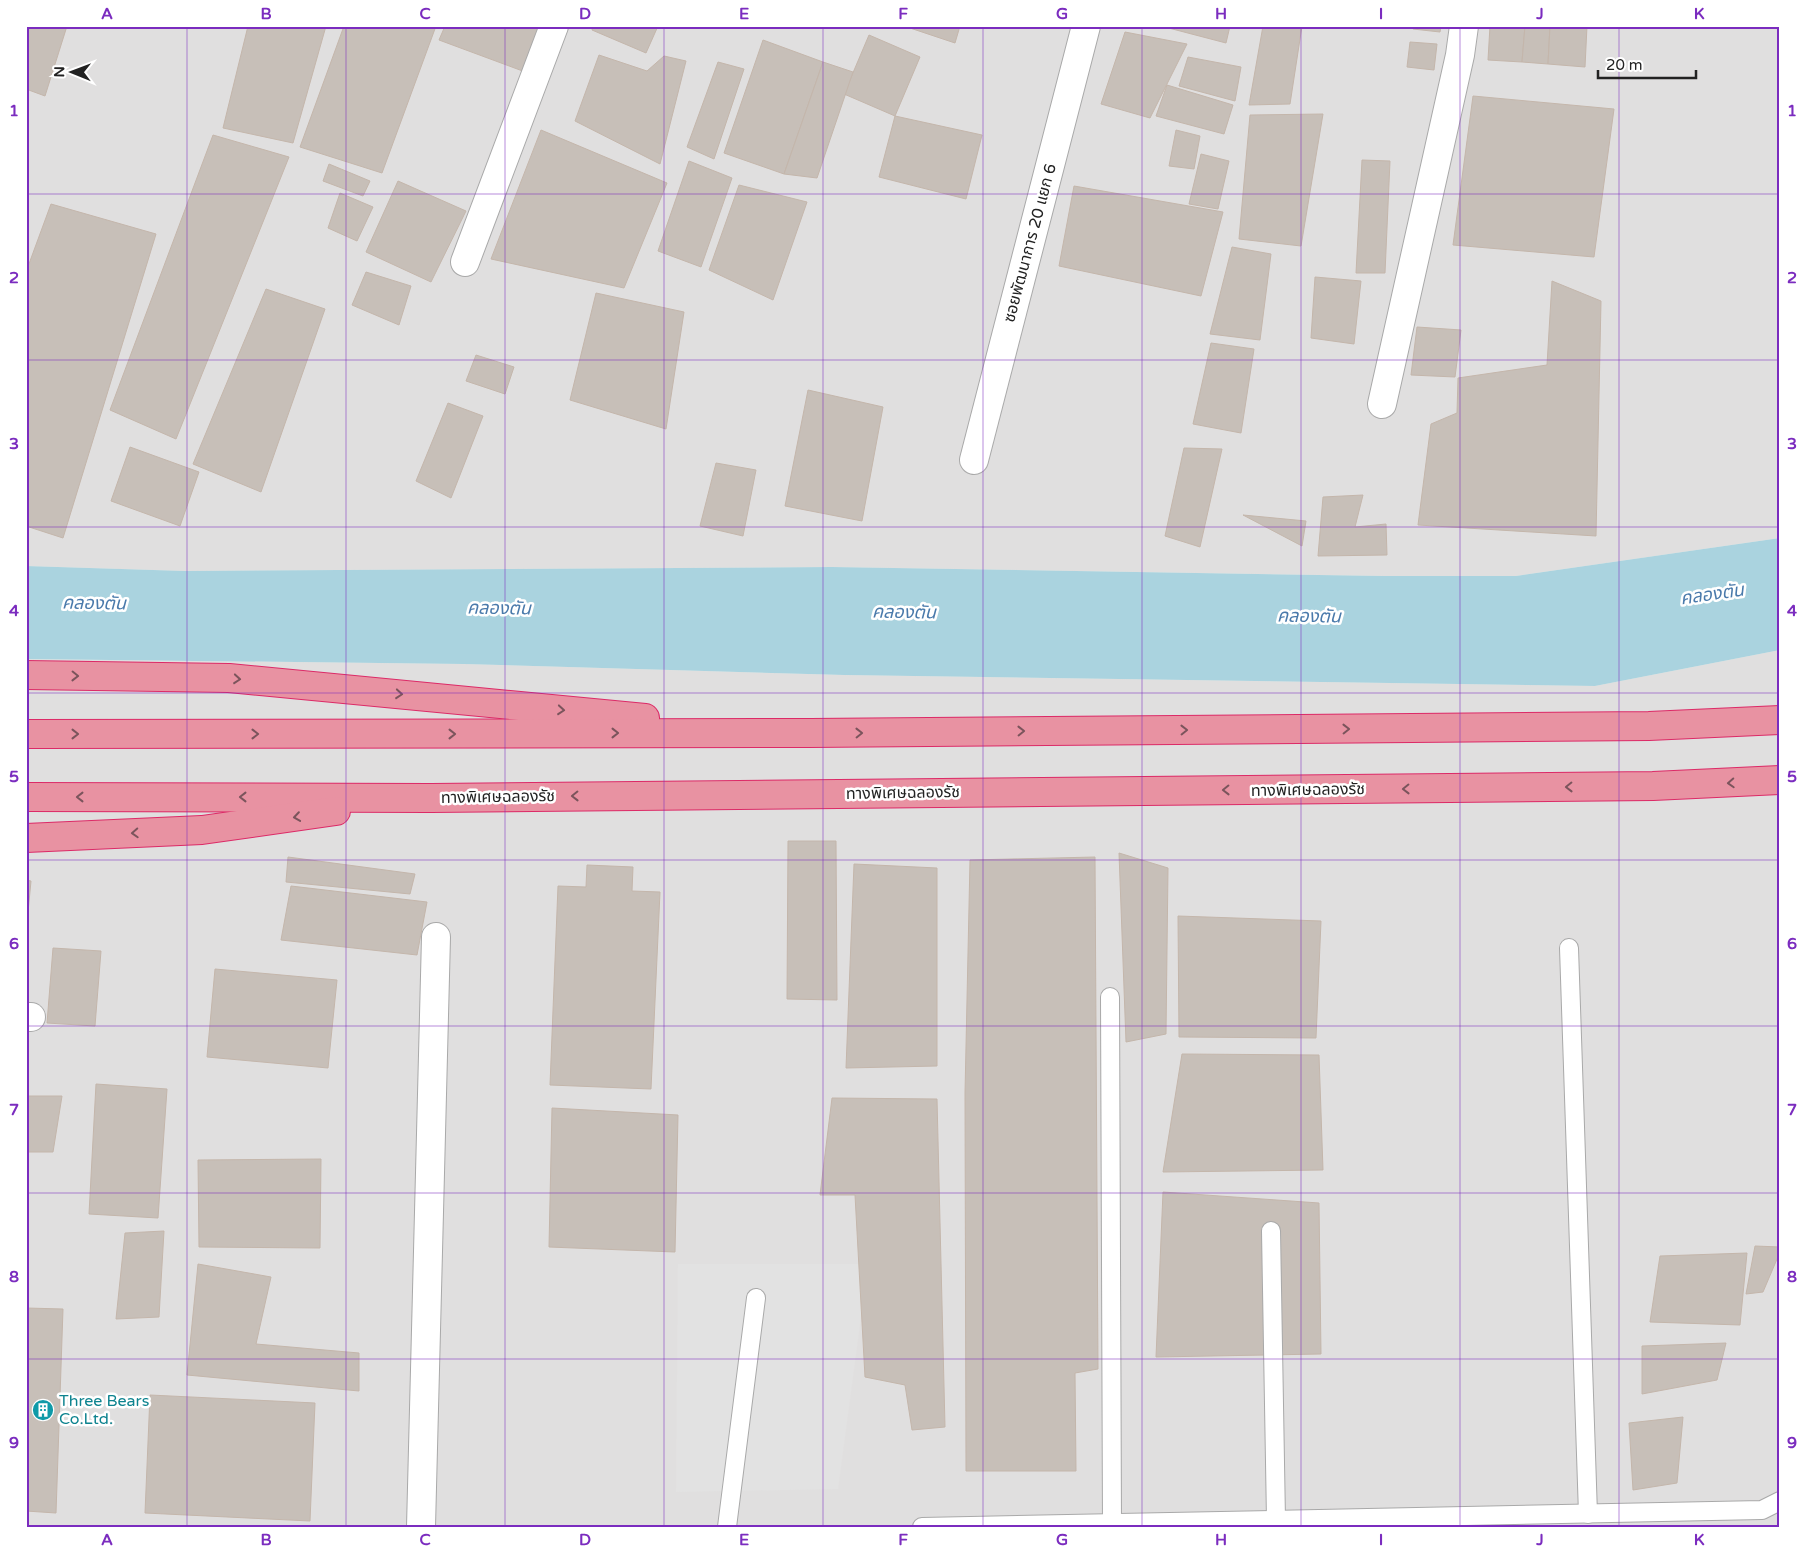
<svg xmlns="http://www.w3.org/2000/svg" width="1806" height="1553" font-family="'Varela Round','Noto Sans Thai',sans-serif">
<rect width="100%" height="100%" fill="#f2efe9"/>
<g fill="#e0dfdf">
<path d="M 26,26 L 1780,26 L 1780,538 L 1516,576 L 1384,576 L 832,567 L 185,571 L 26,566 Z"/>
<path d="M 1780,650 L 1780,1527 L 26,1527 L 26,659 L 463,664 L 844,675 L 1595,686 Z"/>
</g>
<path fill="#e2e2e2" d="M 678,1264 L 868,1264 L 838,1489 L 676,1492 Z"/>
<path fill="#aad3df" d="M 1780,538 L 1780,650 L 1595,686 L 844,675 L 463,664 L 26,659 L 26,566 L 185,571 L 832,567 L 1384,576 L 1516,576 Z"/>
<g fill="#c7bfb8" stroke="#c4b6ab">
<path d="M 26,26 L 67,26 L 45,96 L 26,89 Z"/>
<path d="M 248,26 L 326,26 L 293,143 L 223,128 Z"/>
<path d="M 344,26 L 436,26 L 382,173 L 300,147 Z"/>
<path d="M 445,26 L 547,26 L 528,73 L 439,40 Z"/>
<path d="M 593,26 L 658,26 L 646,53 L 592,30 Z"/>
<path d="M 904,26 L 960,26 L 955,43 Z"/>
<path d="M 1161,26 L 1230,26 L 1226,43 Z"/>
<path d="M 1263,26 L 1302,26 L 1290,104 L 1249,105 Z"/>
<path d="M 1413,26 L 1441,26 L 1440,32 L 1413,29 Z"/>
<path d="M 1490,26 L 1525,26 L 1522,62 L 1488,60 Z"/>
<path d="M 1525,26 L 1550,26 L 1548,64 L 1522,62 Z"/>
<path d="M 1550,26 L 1587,26 L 1585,67 L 1548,64 Z"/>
<path d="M 1125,32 L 1187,44 L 1150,118 L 1101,104 Z"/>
<path d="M 869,35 L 920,57 L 895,116 L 844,94 Z"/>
<path d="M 763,40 L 823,62 L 784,174 L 724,153 Z"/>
<path d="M 1410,42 L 1437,44 L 1434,70 L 1407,67 Z"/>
<path d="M 599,55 L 647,71 L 664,56 L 686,61 L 660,164 L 575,121 Z"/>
<path d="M 1188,57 L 1241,67 L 1235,101 L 1179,86 Z"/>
<path d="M 718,62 L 744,69 L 714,159 L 687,147 Z"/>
<path d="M 823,62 L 853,72 L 817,178 L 784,174 Z"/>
<path d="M 1167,85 L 1233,105 L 1224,134 L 1156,116 Z"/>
<path d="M 1473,96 L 1614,109 L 1594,257 L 1453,245 Z"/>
<path d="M 1323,114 L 1301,246 L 1239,239 L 1250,115 Z"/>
<path d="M 895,116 L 982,135 L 966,199 L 879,177 Z"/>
<path d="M 541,130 L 667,183 L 624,288 L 491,259 Z"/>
<path d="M 1176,130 L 1200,136 L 1194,169 L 1169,166 Z"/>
<path d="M 213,135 L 289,157 L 176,439 L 110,410 Z"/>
<path d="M 1201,154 L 1229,161 L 1218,209 L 1189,204 Z"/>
<path d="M 1362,160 L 1390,161 L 1385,273 L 1356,273 Z"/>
<path d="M 689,161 L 732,178 L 701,267 L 658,251 Z"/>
<path d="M 329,164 L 370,181 L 363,196 L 323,181 Z"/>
<path d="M 398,181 L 466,211 L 431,282 L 366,252 Z"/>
<path d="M 739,185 L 807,202 L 773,300 L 709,270 Z"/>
<path d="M 1074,186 L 1223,212 L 1201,296 L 1059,266 Z"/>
<path d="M 340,193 L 373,207 L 357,241 L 328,228 Z"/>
<path d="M 51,204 L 156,234 L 63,538 L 26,526 L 26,272 Z"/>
<path d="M 1232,247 L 1271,254 L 1260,340 L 1210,334 Z"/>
<path d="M 366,272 L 411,286 L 399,325 L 352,305 Z"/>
<path d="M 1315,277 L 1361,281 L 1354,344 L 1311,338 Z"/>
<path d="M 1552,281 L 1601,301 L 1596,536 L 1418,525 L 1431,424 L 1457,413 L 1458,378 L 1547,365 Z"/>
<path d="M 266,289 L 325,309 L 261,492 L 193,464 Z"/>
<path d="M 596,293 L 684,312 L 666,429 L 570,400 Z"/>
<path d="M 1417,327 L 1461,330 L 1455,377 L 1411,375 Z"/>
<path d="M 1211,343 L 1254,349 L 1241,433 L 1193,424 Z"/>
<path d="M 476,355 L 514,367 L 505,394 L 466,381 Z"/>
<path d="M 808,390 L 883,407 L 862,521 L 785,506 Z"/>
<path d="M 448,403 L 483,416 L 451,498 L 416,481 Z"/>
<path d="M 130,447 L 199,472 L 180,526 L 111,501 Z"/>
<path d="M 1184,448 L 1222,449 L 1200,547 L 1165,536 Z"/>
<path d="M 716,463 L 756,470 L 743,536 L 700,526 Z"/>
<path d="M 1363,495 L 1355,527 L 1386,524 L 1387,555 L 1318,556 L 1323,497 Z"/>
<path d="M 1243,515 L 1306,521 L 1302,546 Z"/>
<path d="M 788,841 L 836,841 L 837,1000 L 787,999 Z"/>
<path d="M 1119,853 L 1168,868 L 1166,1034 L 1126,1042 Z"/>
<path d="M 288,857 L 415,874 L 410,894 L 286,882 Z"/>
<path d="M 1095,857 L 1098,1369 L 1075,1373 L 1076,1471 L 966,1471 L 965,1093 L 970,860 Z"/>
<path d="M 854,864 L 937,868 L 937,1066 L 846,1068 Z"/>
<path d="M 587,865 L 633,867 L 632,891 L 660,892 L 651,1089 L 550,1085 L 558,886 L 586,887 Z"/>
<path d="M 26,880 L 31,881 L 26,933 Z"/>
<path d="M 291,886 L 427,902 L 417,955 L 281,940 Z"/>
<path d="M 1178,916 L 1321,921 L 1316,1038 L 1179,1037 Z"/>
<path d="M 53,948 L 101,951 L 95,1026 L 47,1023 Z"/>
<path d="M 215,969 L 337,980 L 328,1068 L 207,1057 Z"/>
<path d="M 1182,1054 L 1319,1055 L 1323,1170 L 1163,1172 Z"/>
<path d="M 96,1084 L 167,1089 L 158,1218 L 89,1214 Z"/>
<path d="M 26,1096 L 62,1096 L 53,1152 L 26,1152 Z"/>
<path d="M 832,1098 L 937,1099 L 945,1427 L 912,1430 L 905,1385 L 865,1377 L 855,1195 L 820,1195 Z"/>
<path d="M 552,1108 L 678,1115 L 675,1252 L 549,1247 Z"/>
<path d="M 321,1159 L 320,1248 L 199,1247 L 198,1160 Z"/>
<path d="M 1163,1192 L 1319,1203 L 1321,1354 L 1156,1357 Z"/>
<path d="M 164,1231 L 159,1317 L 116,1319 L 125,1233 Z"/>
<path d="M 1755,1246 L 1780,1247 L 1780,1252 L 1763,1292 L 1746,1294 Z"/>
<path d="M 1747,1253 L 1740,1325 L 1650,1322 L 1660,1256 Z"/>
<path d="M 198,1264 L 271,1277 L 256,1344 L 359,1353 L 359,1391 L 187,1375 Z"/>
<path d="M 26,1308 L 63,1309 L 56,1513 L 26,1511 Z"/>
<path d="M 1726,1343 L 1717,1380 L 1642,1394 L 1642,1346 Z"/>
<path d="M 150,1395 L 315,1403 L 310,1521 L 145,1513 Z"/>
<path d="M 1683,1417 L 1677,1483 L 1633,1490 L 1629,1423 Z"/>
</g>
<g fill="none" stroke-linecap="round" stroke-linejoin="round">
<g stroke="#a9a9a9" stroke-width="20">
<g id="service">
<path d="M 1569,948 L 1588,1514"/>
<path d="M 1110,997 L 1112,1523"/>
<path d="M 1271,1231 L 1276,1520"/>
<path d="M 727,1527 L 756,1298"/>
<path d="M 922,1527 L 1762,1510 L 1780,1501"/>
</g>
</g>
<g stroke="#a9a9a9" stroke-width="30">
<g id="minor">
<path d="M 465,262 L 554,26"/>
<path d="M 1382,404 L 1460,55 L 1464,26"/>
<path d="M 974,460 L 1086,26"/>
<path d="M 26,1017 L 31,1017"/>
<path d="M 421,1527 L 436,937"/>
</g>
</g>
<g stroke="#dc2a67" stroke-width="30">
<g id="motorway">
<path d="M 26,675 L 229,678 L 645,718"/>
<path d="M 26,734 L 810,733 L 1649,726 L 1780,720"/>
<path d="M 26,797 L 431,798 L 1653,786 L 1780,780"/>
<path d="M 26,838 L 202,830 L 336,811"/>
</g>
</g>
<use href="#service" stroke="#fff" stroke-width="18"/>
<use href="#minor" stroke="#fff" stroke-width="28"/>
<use href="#motorway" stroke="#e892a2" stroke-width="28"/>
</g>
<defs><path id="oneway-chevron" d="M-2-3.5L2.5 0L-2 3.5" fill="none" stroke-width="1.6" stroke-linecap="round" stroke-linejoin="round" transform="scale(1.25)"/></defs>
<g stroke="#7b545c">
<use href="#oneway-chevron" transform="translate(75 676) rotate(1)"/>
<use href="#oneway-chevron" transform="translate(237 679) rotate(5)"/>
<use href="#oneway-chevron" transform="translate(399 694) rotate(5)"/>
<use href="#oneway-chevron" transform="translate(561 710) rotate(5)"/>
<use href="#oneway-chevron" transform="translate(1346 729) rotate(-1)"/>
<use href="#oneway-chevron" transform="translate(1184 730) rotate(-1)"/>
<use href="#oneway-chevron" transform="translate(1021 731) rotate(-1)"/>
<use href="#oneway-chevron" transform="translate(615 733)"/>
<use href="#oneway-chevron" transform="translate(859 733) rotate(-1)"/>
<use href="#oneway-chevron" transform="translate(75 734)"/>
<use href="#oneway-chevron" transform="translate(255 734)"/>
<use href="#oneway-chevron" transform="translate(452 734)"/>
<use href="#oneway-chevron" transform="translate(1731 783) rotate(177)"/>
<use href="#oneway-chevron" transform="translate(1569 787) rotate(179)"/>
<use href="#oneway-chevron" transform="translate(1406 789) rotate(179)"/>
<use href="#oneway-chevron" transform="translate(1226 790) rotate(179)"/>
<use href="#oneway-chevron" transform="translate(575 796) rotate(179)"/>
<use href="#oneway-chevron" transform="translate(80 797) rotate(-180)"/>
<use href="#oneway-chevron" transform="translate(243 797) rotate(-180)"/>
<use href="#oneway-chevron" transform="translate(297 817) rotate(172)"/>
<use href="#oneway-chevron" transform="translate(135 833) rotate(177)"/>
</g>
<path fill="none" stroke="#7b2cbf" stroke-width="1" stroke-opacity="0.55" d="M 187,26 L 187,1527M 346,26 L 346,1527M 505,26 L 505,1527M 664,26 L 664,1527M 823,26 L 823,1527M 983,26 L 983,1527M 1142,26 L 1142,1527M 1301,26 L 1301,1527M 1460,26 L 1460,1527M 1619,26 L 1619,1527M 26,194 L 1780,194M 26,360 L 1780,360M 26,527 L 1780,527M 26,693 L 1780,693M 26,860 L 1780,860M 26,1026 L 1780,1026M 26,1193 L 1780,1193M 26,1359 L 1780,1359"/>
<defs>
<g id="building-disc" transform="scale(1.125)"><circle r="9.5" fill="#0f9aa8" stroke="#fff"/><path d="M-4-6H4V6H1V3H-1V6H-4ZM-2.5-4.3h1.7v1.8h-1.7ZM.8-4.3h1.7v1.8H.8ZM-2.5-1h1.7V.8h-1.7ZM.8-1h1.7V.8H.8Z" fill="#fff"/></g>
</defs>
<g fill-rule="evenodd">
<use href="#building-disc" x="43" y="1410"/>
</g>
<g text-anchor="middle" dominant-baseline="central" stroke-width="5" stroke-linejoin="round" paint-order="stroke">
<g font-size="16" fill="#222" stroke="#fff">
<text transform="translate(1030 243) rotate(-75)">ซอยพัฒนาการ 20 แยก 6</text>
<text transform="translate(1308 790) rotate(-1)">ทางพิเศษฉลองรัช</text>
<text transform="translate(903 793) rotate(-1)">ทางพิเศษฉลองรัช</text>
<text transform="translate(498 797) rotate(-1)">ทางพิเศษฉลองรัช</text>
</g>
<g font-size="16" fill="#0d838f" stroke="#fff" text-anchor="start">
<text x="59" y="1401">Three Bears<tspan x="59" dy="18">Co.Ltd.</tspan></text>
</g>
<g font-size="18" font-style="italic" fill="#4a7aab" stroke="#fff">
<text transform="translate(1712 594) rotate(-8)">คลองตัน</text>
<text transform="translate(94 603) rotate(1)">คลองตัน</text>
<text transform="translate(499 608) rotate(1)">คลองตัน</text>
<text transform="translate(904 612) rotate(1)">คลองตัน</text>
<text transform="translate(1309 616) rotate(1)">คลองตัน</text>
</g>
</g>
<rect width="1806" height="1553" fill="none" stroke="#ffffff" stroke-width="55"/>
<g transform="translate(72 72) rotate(271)" stroke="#ffffff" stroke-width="4" paint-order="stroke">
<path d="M0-4L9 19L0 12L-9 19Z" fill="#222222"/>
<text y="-8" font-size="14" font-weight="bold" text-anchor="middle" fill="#222222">N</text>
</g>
<path d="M1598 70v8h98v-8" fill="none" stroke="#222222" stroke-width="2.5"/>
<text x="1606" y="70" font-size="15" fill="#222222" stroke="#ffffff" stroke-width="4" paint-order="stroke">20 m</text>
<rect x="28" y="28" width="1750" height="1498" fill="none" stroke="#7b2cbf" stroke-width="2"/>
<g font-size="16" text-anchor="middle" font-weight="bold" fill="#7b2cbf">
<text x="107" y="19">A</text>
<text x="266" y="19">B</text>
<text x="425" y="19">C</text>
<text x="585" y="19">D</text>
<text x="744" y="19">E</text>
<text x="903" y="19">F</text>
<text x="1062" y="19">G</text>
<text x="1221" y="19">H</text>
<text x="1381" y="19">I</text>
<text x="1540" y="19">J</text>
<text x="1699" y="19">K</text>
<text x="14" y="116">1</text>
<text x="1792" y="116">1</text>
<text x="14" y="283">2</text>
<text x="1792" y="283">2</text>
<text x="14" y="449">3</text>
<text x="1792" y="449">3</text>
<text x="14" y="616">4</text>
<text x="1792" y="616">4</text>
<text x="14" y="782">5</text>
<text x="1792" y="782">5</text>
<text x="14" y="949">6</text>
<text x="1792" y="949">6</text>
<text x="14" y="1115">7</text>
<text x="1792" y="1115">7</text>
<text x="14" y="1282">8</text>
<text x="1792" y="1282">8</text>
<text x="14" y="1448">9</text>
<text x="1792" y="1448">9</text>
<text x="107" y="1545">A</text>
<text x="266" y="1545">B</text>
<text x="425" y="1545">C</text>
<text x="585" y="1545">D</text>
<text x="744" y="1545">E</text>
<text x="903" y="1545">F</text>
<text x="1062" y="1545">G</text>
<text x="1221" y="1545">H</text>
<text x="1381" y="1545">I</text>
<text x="1540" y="1545">J</text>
<text x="1699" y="1545">K</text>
</g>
</svg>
